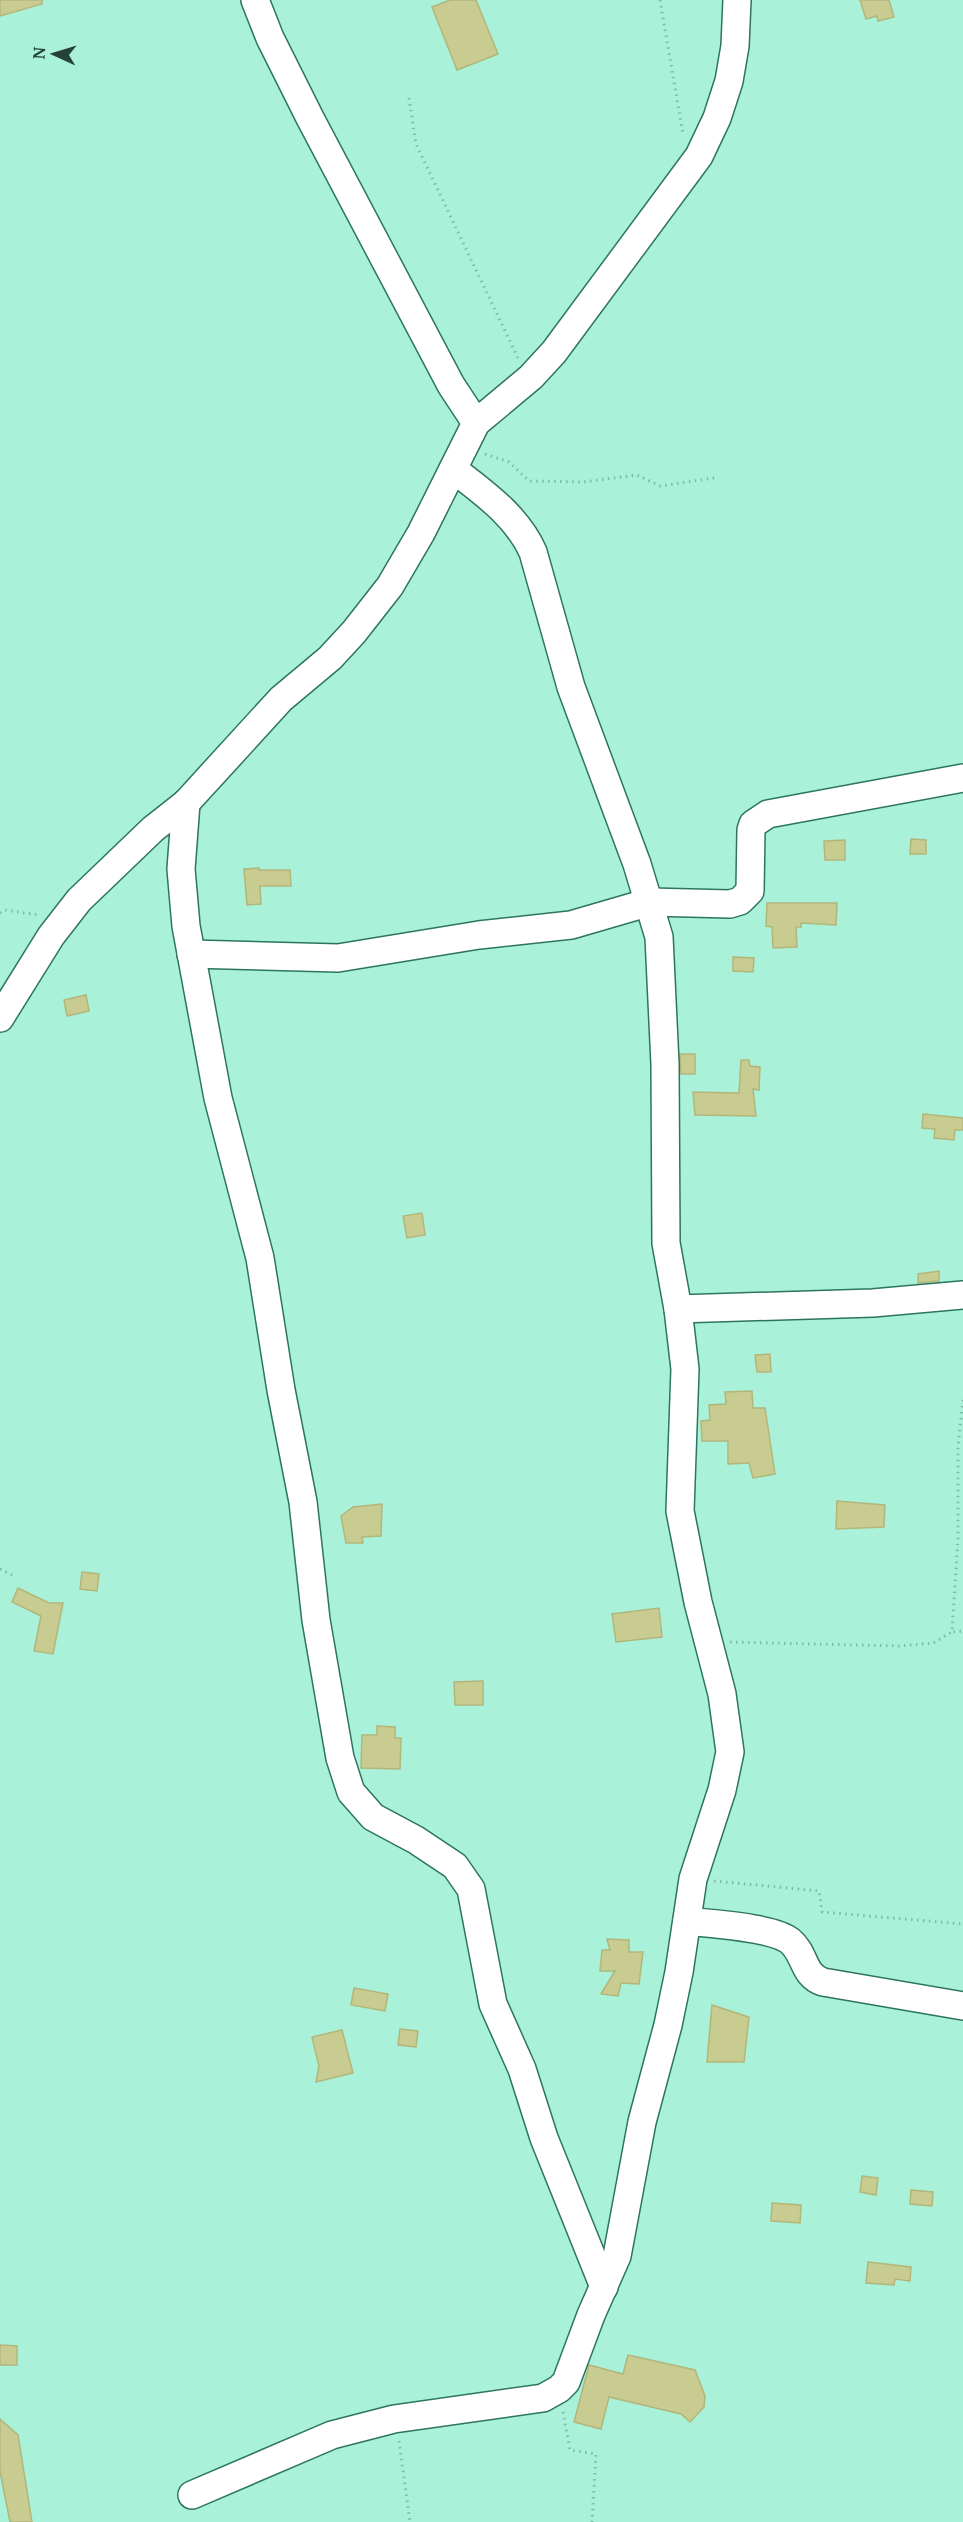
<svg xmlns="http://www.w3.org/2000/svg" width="963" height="2522" font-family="'Noto Serif',serif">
<rect width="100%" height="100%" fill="#a9f1d8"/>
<g fill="#c8cc90" stroke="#b2b67b" stroke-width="1.5">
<path d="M 0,0 L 42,0 L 42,4 L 0,16 Z"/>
<path d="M 450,0 L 476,0 L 498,54 L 457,70 L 432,7 Z"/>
<path d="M 860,0 L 889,0 L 894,17 L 878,21 L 877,16 L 866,19 Z"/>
<path d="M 911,839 L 926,840 L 926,854 L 910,854 Z"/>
<path d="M 845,840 L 845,860 L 825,860 L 824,841 Z"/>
<path d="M 259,868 L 259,870 L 290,870 L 291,886 L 260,886 L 261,904 L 247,905 L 244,869 Z"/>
<path d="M 767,903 L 837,903 L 836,925 L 801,923 L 801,927 L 796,927 L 797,947 L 773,948 L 772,927 L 766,926 Z"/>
<path d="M 733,957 L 754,958 L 753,972 L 733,971 Z"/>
<path d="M 86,995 L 89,1011 L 67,1016 L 64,1000 Z"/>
<path d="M 680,1054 L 695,1054 L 695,1074 L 681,1074 Z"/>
<path d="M 741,1060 L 749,1060 L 750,1066 L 760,1067 L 759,1090 L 753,1089 L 756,1116 L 695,1115 L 693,1092 L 739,1093 Z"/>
<path d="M 923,1114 L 963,1118 L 963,1130 L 955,1130 L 954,1140 L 934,1138 L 935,1129 L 922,1128 Z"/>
<path d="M 422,1213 L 425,1235 L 407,1238 L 403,1216 Z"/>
<path d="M 939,1271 L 939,1281 L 918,1283 L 918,1274 Z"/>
<path d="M 770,1354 L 771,1372 L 757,1372 L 755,1355 Z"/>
<path d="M 752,1391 L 753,1408 L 765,1408 L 775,1474 L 753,1478 L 749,1463 L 728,1464 L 728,1441 L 702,1441 L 701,1421 L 710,1420 L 709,1405 L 726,1404 L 725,1392 Z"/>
<path d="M 837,1501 L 885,1505 L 884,1527 L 836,1529 Z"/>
<path d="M 382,1504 L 381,1536 L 362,1537 L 363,1543 L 346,1543 L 341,1516 L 353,1507 Z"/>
<path d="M 82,1572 L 99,1574 L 97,1591 L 80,1589 Z"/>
<path d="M 18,1588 L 49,1603 L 63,1603 L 53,1654 L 34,1651 L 41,1616 L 12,1602 Z"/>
<path d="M 659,1608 L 662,1637 L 616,1642 L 612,1614 Z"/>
<path d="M 483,1681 L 483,1705 L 455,1705 L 454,1682 Z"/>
<path d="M 377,1726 L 395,1727 L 395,1738 L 401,1738 L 400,1769 L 361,1768 L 362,1735 L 377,1735 Z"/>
<path d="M 607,1939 L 629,1940 L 629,1952 L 643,1952 L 639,1984 L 621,1983 L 618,1996 L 601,1994 L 615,1971 L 600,1971 L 602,1950 L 610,1950 Z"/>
<path d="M 354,1988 L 388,1994 L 385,2011 L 351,2005 Z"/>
<path d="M 712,2005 L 749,2017 L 744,2062 L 707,2062 Z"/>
<path d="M 400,2029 L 418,2031 L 416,2047 L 398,2045 Z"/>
<path d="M 342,2030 L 353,2073 L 316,2082 L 319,2066 L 312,2037 Z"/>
<path d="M 862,2176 L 878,2178 L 876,2195 L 860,2192 Z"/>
<path d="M 911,2190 L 933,2192 L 932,2206 L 910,2204 Z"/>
<path d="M 772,2203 L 801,2205 L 800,2223 L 771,2221 Z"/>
<path d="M 868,2262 L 911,2267 L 910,2281 L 895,2279 L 894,2285 L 866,2283 Z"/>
<path d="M 0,2345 L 17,2346 L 17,2365 L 0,2365 Z"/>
<path d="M 628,2355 L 695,2370 L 705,2396 L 704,2407 L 690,2422 L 681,2414 L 609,2397 L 601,2429 L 574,2422 L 589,2365 L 623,2374 Z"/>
<path d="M 0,2419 L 18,2435 L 32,2522 L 10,2522 L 0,2471 Z"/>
</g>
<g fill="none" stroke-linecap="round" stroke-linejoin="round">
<g stroke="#2d7560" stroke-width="30">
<g id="minor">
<path d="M 255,0 L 270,38 L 310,118 L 451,385 L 476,423"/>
<path d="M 186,803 L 181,869 L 186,926 L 218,1098 L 260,1258 L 281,1390 L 303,1502 L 316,1620 L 340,1758 L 351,1792 L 373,1817 L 416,1840 L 455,1866 L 471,1889 L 493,2004 L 522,2069 L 544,2138 L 604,2287"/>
<path d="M 191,954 L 338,958 L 479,935 L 571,925 L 650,902 L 730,904 L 740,901 L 750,891 L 751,830 L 753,824 L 768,814 L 963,778"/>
<path d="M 0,1018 L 51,936 L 79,900 L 153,829 L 186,803 L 281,699 L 330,658 L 354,632 L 390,586 L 421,533 L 476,423 L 531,377 L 554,352 L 699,156 L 717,118 L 729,81 L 735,46 L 737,0"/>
<path d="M 678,1309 L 873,1303 L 963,1295"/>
<path d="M 687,1921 C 711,1924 773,1927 790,1941 C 806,1954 802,1975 823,1982 L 963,2006"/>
<path d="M 192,2495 L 332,2435 L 394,2419 L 543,2398 L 559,2389 L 566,2382 L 591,2315 L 617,2256 L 642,2122 L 668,2025 L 679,1972 L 693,1879 L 722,1790 L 730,1752 L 722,1694 L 698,1602 L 680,1511 L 685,1369 L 678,1309 L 666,1243 L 665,1064 L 659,937 L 637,864 L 571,687 L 533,552 C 517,516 484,493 453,469"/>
</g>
</g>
<g stroke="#80bba7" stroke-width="3" stroke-dasharray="1.5 4.5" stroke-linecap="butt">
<path d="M 660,0 L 683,134"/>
<path d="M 409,98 L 416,144 L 518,358"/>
<path d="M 485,454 L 509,462 L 529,481 L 583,482 L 637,475 L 660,486 L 714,478"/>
<path d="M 0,913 L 5,910 L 39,915"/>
<path d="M 963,1400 L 958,1447 L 958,1538 L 952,1632 L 963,1631"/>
<path d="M 0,1569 L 14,1576"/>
<path d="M 730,1642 L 899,1646 L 933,1643 L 952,1632"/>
<path d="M 714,1881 L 819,1891 L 822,1912 L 963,1924"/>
<path d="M 563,2412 L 570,2450 L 596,2454 L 592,2522"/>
<path d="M 399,2441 L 410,2522"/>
</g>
<use href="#minor" stroke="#fff" stroke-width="27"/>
</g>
<g transform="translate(54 54) rotate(274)" stroke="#a9f1d8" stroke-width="4.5" paint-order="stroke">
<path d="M0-4.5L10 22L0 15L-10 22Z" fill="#254239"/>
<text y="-9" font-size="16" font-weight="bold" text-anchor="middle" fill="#254239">N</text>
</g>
</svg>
